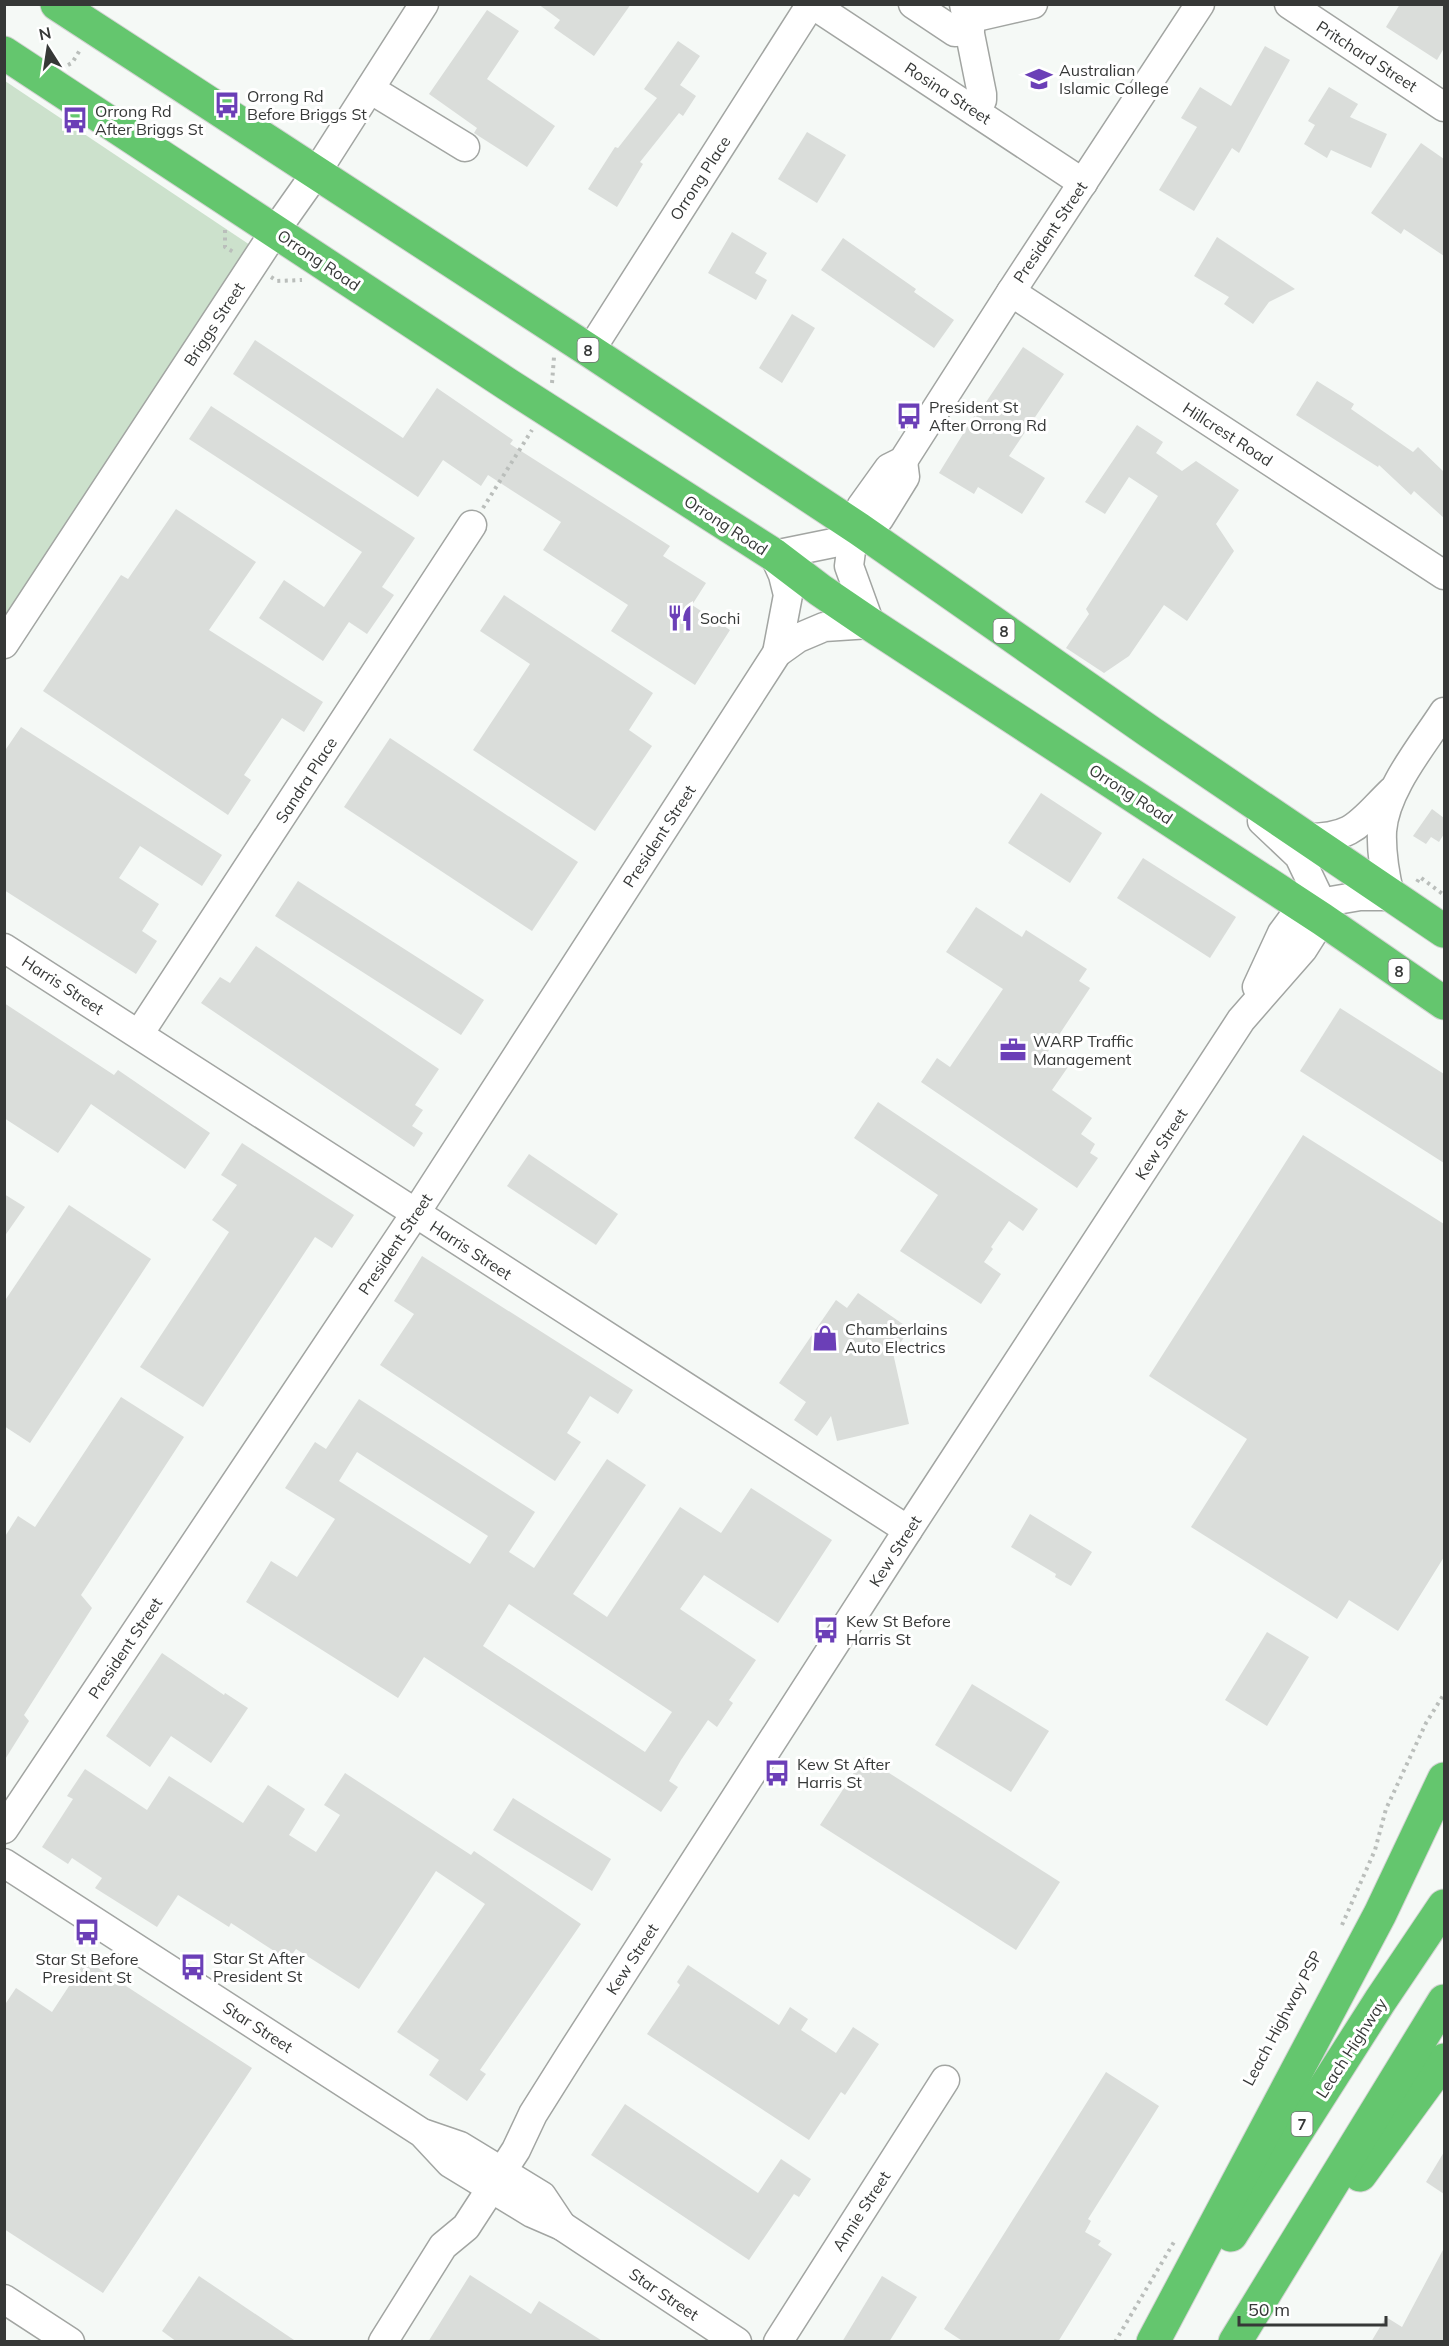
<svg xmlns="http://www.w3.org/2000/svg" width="1449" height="2346" font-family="Mulish,sans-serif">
<rect width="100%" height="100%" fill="#f5f9f6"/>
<path fill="#cce1cc" d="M 5,81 L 253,247 L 5,624 Z"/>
<g fill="#daddda" fill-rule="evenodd">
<path d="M 538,4 L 631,4 L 594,56 L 554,28 L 560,20 Z"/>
<path d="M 1400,4 L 1444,4 L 1444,48 L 1437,60 L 1386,27 Z"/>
<path d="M 487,10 L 519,31 L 487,79 L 555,126 L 527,167 L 474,133 L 477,128 L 429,94 Z"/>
<path d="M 678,41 L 700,56 L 680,85 L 696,96 L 683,116 L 679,113 L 640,162 L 643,164 L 617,207 L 588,189 L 615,147 L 618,148 L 657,98 L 644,89 Z"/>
<path d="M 1265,46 L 1290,60 L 1239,153 L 1232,148 L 1194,211 L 1159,190 L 1197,127 L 1181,118 L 1200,87 L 1231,106 Z"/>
<path d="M 1329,87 L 1358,104 L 1350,117 L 1387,134 L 1371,168 L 1331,150 L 1327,158 L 1304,144 L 1315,125 L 1308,121 Z"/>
<path d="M 807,132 L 846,155 L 817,203 L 778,179 Z"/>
<path d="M 1421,143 L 1444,159 L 1444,256 L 1404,229 L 1401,234 L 1371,213 Z"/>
<path d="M 732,232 L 767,253 L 755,273 L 767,280 L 756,300 L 708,273 Z"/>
<path d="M 1217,237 L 1295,289 L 1269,302 L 1253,324 L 1224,304 L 1229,297 L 1194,276 Z"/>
<path d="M 843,238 L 916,289 L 914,292 L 954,320 L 934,348 L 821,270 Z"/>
<path d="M 792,314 L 815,328 L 782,383 L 759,368 Z"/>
<path d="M 255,340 L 403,438 L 437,388 L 513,440 L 510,444 L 670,546 L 663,556 L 706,583 L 692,605 L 730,630 L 695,685 L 611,631 L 628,605 L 543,550 L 561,522 L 488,475 L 481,486 L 443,460 L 418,497 L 233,374 Z"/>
<path d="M 1023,347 L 1064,374 L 1009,456 L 1045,478 L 1022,514 L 978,487 L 974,494 L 939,473 L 974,416 L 976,417 Z"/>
<path d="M 1317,381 L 1354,404 L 1351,409 L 1413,452 L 1418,447 L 1444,472 L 1444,518 L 1414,491 L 1411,495 L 1379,465 L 1378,467 L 1296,415 Z"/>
<path d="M 211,406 L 415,538 L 382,587 L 394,595 L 367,634 L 349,622 L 323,661 L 259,618 L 284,580 L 324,607 L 362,552 L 189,439 Z"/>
<path d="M 1137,425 L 1163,442 L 1156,453 L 1182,471 L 1196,461 L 1239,490 L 1216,524 L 1234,551 L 1187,621 L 1164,605 L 1129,656 L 1104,673 L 1066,648 L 1089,614 L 1086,609 L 1158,496 L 1129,477 L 1105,514 L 1085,502 Z"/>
<path d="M 176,509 L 256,562 L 209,630 L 323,702 L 304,732 L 282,718 L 244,775 L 251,780 L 228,815 L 43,691 L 121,575 L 128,579 Z"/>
<path d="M 504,595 L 653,693 L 629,730 L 652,746 L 595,831 L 473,750 L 530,664 L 480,631 Z"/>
<path d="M 21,727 L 222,855 L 202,886 L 140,846 L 119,878 L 159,904 L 142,931 L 157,941 L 136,974 L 4,890 L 4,752 Z"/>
<path d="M 390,738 L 578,862 L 532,931 L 344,807 Z"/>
<path d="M 1041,793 L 1102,833 L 1070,883 L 1008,843 Z"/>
<path d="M 1432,809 L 1444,818 L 1444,834 L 1439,842 L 1431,837 L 1426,844 L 1413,836 Z"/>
<path d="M 1143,858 L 1236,917 L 1210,958 L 1117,898 Z"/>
<path d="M 298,881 L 484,1000 L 461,1035 L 275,916 Z"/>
<path d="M 976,907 L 1022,937 L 1026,930 L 1087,969 L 1079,981 L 1090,988 L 1047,1053 L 1068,1067 L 1052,1090 L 1092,1118 L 1081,1134 L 1095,1144 L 1090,1153 L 1098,1158 L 1077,1188 L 921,1082 L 937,1058 L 950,1067 L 1003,989 L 946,952 Z"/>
<path d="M 256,946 L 439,1069 L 415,1105 L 423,1110 L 412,1126 L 423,1133 L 414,1147 L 201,1003 L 220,977 L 230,983 Z"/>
<path d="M 4,1003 L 114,1075 L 118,1070 L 210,1133 L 185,1169 L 91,1104 L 58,1153 L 4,1118 Z"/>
<path d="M 1340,1008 L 1444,1074 L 1444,1163 L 1300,1071 Z"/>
<path d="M 878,1102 L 1038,1209 L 1023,1231 L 1009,1221 L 991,1247 L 993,1249 L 984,1262 L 1001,1274 L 981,1304 L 900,1251 L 938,1195 L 854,1138 Z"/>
<path d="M 1303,1135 L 1444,1224 L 1444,1557 L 1398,1631 L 1349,1600 L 1337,1619 L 1191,1527 L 1247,1439 L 1149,1376 Z"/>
<path d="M 242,1143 L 354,1215 L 332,1248 L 315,1237 L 203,1407 L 140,1367 L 229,1232 L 212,1220 L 237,1185 L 221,1175 Z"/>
<path d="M 529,1154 L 618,1214 L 596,1245 L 507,1186 Z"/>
<path d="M 4,1194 L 25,1207 L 4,1237 Z"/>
<path d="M 69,1205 L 151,1259 L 30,1443 L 4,1426 L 4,1302 Z"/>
<path d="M 422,1256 L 633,1390 L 618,1414 L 590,1396 L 567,1433 L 581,1442 L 555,1481 L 380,1365 L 414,1314 L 394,1301 Z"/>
<path d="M 858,1293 L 910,1329 L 893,1353 L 909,1424 L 837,1441 L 831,1416 L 817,1436 L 794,1420 L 806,1402 L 779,1383 L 836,1300 L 847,1308 Z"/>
<path d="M 121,1397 L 184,1437 L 81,1595 L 92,1608 L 24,1715 L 29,1721 L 4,1761 L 4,1538 L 18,1516 L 35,1527 Z"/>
<path d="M 359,1399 L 535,1512 L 509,1552 L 534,1568 L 607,1459 L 646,1485 L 573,1594 L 607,1617 L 680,1507 L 721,1533 L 751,1488 L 832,1540 L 778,1623 L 704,1575 L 680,1609 L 756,1660 L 729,1700 L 733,1703 L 717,1727 L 708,1720 L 681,1760 L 669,1781 L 678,1787 L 661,1812 L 424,1657 L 398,1698 L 246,1602 L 271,1561 L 297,1577 L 335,1519 L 285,1488 L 315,1442 L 326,1449 ZM 357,1452 L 488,1536 L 470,1564 L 339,1481 ZM 509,1604 L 672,1712 L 645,1752 L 483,1646 Z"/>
<path d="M 1030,1514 L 1092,1552 L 1071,1586 L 1055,1577 L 1056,1574 L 1011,1547 Z"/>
<path d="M 1267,1632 L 1309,1657 L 1267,1726 L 1225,1700 Z"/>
<path d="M 162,1653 L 224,1695 L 225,1693 L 248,1708 L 211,1763 L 171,1736 L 150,1767 L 106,1736 Z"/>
<path d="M 972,1684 L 1049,1731 L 1011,1792 L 935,1745 Z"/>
<path d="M 864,1757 L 1060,1882 L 1016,1950 L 820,1825 Z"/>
<path d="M 85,1769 L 147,1810 L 169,1776 L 243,1823 L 268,1785 L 305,1809 L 289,1835 L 316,1852 L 340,1815 L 324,1805 L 345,1773 L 471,1855 L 474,1851 L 581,1924 L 480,2070 L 486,2074 L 467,2101 L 429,2075 L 439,2060 L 397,2032 L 485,1904 L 436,1871 L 359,1989 L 296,1949 L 288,1960 L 231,1923 L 229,1927 L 178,1895 L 157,1927 L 95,1888 L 102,1878 L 72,1858 L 68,1864 L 42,1847 L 73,1799 L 67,1796 Z"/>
<path d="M 513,1798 L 611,1859 L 592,1891 L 493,1830 Z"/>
<path d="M 86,1960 L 252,2068 L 103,2293 L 4,2229 L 4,2006 L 16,1988 L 52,2012 Z"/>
<path d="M 688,1965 L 779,2025 L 790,2007 L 808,2019 L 801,2030 L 836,2053 L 853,2027 L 879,2044 L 845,2095 L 841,2092 L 809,2140 L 647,2034 L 680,1985 L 677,1982 Z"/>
<path d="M 1106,2072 L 1159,2106 L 1088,2219 L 1091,2221 L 1085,2232 L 1101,2241 L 1098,2245 L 1112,2254 L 1058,2342 L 964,2342 L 944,2329 Z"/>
<path d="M 625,2104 L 758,2193 L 781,2159 L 811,2179 L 799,2197 L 794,2194 L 749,2260 L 591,2155 Z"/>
<path d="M 1444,2152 L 1444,2194 L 1426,2182 Z"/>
<path d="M 1444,2248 L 1444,2342 L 1371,2342 L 1386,2317 L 1402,2327 Z"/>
<path d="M 470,2275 L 531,2314 L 539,2301 L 604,2342 L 428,2342 Z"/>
<path d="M 199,2276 L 297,2342 L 177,2342 L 162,2331 Z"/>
<path d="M 882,2276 L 917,2297 L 889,2342 L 842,2342 Z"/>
</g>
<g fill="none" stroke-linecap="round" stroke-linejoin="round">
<g stroke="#a2a5a2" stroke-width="31">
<g id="minor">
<path d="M 812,4 L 1083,183"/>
<path d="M 913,4 L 955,32 L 970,30"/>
<path d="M 964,4 L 982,94 L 982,100 L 976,112"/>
<path d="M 1289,4 L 1444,107"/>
<path d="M 968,22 L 976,17 L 1033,4"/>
<path d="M 370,89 L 465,147"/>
<path d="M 1011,292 L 1444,575"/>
<path d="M 590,351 L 811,4"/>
<path d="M 4,644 L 275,231 L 316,173 L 424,4"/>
<path d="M 777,653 L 788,595 L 783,575 L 774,555 L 838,542 L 879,519 L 905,477 L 903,461"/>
<path d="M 1306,838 C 1355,838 1359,823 1392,791"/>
<path d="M 4,948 L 908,1530"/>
<path d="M 1257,987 L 1282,933 L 1302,906 L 1360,896 L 1390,896 C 1385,875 1381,854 1382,831 C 1385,790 1422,746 1444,712"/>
<path d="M 139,1034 L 472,525"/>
<path d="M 4,1829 L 415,1214 L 777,653 L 798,638 L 824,627 L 870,624 L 849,566 L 851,551 L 859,529 L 861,507 L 889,468 L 903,461 L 1011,292 L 1200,4"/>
<path d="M 4,1863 L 422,2133 L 450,2163 L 532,2213 L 562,2226 L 737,2342"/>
<path d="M 425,2134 L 460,2146 L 542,2196 L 562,2226"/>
<path d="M 4,2299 L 70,2342"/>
<path d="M 383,2342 L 443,2246 L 466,2227 L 516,2150 L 533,2114 L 572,2052 L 908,1530 L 1241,1020 L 1303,949 L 1322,919 L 1321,902 L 1299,856 L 1262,821"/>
<path d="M 778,2342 L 945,2080"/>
</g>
</g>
<g stroke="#d3d3d3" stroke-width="35">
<g id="highway">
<path d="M 57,4 L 590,351 L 859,529 L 1150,732 L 1444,931"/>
<path d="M 4,53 L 507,384 L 774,555 L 820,590 L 870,624 L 1322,919 L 1444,1003"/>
<path d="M 1360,2175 L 1444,2060"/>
<path d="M 1231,2235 L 1380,2001 L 1444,1906"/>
<path d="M 1153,2342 L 1380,1914 L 1444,1779"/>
<path d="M 1235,2342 L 1444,2001"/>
</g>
</g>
<g stroke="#babebb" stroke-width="4" stroke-dasharray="3 4.5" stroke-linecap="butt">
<path d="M 68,65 L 72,63 L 80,50"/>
<path d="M 225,230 L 225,247 L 235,253"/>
<path d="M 271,277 L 277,281 L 302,280"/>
<path d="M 552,383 L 554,357"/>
<path d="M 483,508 L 532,430"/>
<path d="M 1417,882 L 1420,877 L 1444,895"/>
<path d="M 1342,1925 L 1375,1850 L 1386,1809 L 1426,1723 L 1444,1694"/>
<path d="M 1115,2342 L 1174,2242"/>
</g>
<use href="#minor" stroke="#fff" stroke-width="28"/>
<use href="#highway" stroke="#64c66e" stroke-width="33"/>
</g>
<defs>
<g id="school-bare" transform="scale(2.07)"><path d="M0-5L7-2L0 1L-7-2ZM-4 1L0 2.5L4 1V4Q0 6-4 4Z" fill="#6b3fb7" stroke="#fff" stroke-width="2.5" paint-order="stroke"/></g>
<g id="bus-bare" transform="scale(2.07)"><path d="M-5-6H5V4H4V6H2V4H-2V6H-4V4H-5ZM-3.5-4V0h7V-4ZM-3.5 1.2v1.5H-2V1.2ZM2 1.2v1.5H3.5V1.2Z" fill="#6b3fb7" stroke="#fff" stroke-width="2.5" paint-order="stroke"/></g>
<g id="restaurant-bare" transform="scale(2.07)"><path d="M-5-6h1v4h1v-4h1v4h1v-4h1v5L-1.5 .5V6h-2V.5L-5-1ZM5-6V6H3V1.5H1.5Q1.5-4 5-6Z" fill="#6b3fb7" stroke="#fff" stroke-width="2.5" paint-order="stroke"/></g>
<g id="office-bare" transform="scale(2.07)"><path d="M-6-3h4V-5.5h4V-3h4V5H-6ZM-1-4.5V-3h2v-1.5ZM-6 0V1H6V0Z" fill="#6b3fb7" stroke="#fff" stroke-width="2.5" paint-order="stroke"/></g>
<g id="shop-bare" transform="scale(2.07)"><path d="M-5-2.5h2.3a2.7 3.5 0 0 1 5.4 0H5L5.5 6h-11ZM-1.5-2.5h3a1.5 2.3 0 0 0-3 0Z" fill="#6b3fb7" stroke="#fff" stroke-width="2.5" paint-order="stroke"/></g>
</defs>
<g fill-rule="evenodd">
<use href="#school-bare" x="1039" y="79"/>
<use href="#bus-bare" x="227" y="105"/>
<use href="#bus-bare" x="75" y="120"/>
<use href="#bus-bare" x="909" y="416"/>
<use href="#restaurant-bare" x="680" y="618"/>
<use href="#office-bare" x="1013" y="1050"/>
<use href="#shop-bare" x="825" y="1338"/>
<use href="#bus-bare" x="826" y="1630"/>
<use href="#bus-bare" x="777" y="1773"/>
<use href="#bus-bare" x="87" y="1932"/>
<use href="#bus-bare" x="193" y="1967"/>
</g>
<g text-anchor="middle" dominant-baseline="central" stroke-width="6" stroke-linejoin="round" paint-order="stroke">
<g fill="#fff" stroke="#727473" stroke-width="1.5">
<rect x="577.5" y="338" width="21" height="24" rx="4.5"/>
<rect x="993.5" y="619" width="21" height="24" rx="4.5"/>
<rect x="1388.5" y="959" width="21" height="24" rx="4.5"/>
<rect x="1291.5" y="2112" width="21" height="24" rx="4.5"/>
</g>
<g font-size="15" font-weight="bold" fill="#363837">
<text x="588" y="350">8</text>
<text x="1004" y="631">8</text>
<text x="1399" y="971">8</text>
<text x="1302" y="2124">7</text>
</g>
<g font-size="16" fill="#363837" stroke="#fff">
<text transform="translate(1367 56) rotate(33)">Pritchard Street</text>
<text transform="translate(948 93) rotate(33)">Rosina Street</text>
<text transform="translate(700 178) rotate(-57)">Orrong Place</text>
<text transform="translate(1050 232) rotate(-56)">President Street</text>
<text transform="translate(319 260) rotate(34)">Orrong Road</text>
<text transform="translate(214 324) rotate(-57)">Briggs Street</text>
<text transform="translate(1228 434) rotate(33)">Hillcrest Road</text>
<text transform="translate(726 525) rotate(33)">Orrong Road</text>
<text transform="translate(306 780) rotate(-57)">Sandra Place</text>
<text transform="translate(1131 794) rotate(33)">Orrong Road</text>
<text transform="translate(659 836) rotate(-57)">President Street</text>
<text transform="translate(63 985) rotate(33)">Harris Street</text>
<text transform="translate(1161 1144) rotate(-57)">Kew Street</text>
<text transform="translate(395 1244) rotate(-56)">President Street</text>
<text transform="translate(471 1250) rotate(33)">Harris Street</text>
<text transform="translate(895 1551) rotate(-57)">Kew Street</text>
<text transform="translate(125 1648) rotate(-56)">President Street</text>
<text transform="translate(632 1959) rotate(-57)">Kew Street</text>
<text transform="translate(1282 2018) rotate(-62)">Leach Highway PSP</text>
<text transform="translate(258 2027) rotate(33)">Star Street</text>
<text transform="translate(1351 2048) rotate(-57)">Leach Highway</text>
<text transform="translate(861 2211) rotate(-57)">Annie Street</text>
<text transform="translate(664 2294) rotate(34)">Star Street</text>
</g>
<g font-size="16" fill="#363837" stroke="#fff" text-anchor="start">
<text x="1059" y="70">Australian<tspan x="1059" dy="18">Islamic College</tspan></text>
<text x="247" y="96">Orrong Rd<tspan x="247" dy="18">Before Briggs St</tspan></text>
<text x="95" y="111">Orrong Rd<tspan x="95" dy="18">After Briggs St</tspan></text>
<text x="929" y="407">President St<tspan x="929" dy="18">After Orrong Rd</tspan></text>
<text x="700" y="618">Sochi</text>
<text x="1033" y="1041">WARP Traffic<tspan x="1033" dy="18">Management</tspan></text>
<text x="845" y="1329">Chamberlains<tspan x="845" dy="18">Auto Electrics</tspan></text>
<text x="846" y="1621">Kew St Before<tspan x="846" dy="18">Harris St</tspan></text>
<text x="797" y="1764">Kew St After<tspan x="797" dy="18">Harris St</tspan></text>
<text x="213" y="1958">Star St After<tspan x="213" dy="18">President St</tspan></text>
<text x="87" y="1959" text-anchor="middle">Star St Before<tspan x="87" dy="18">President St</tspan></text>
</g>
</g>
<rect width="1449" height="2346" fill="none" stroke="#363837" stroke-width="12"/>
<g transform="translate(48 48) rotate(348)" stroke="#ffffff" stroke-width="4.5" paint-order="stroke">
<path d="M0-4.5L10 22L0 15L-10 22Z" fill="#363837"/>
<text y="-9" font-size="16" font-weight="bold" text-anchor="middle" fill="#363837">N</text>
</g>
<path d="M1239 2316v9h147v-9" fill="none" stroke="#363837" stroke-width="3"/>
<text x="1248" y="2316" font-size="18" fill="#363837" stroke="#ffffff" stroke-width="4.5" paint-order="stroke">50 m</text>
</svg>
